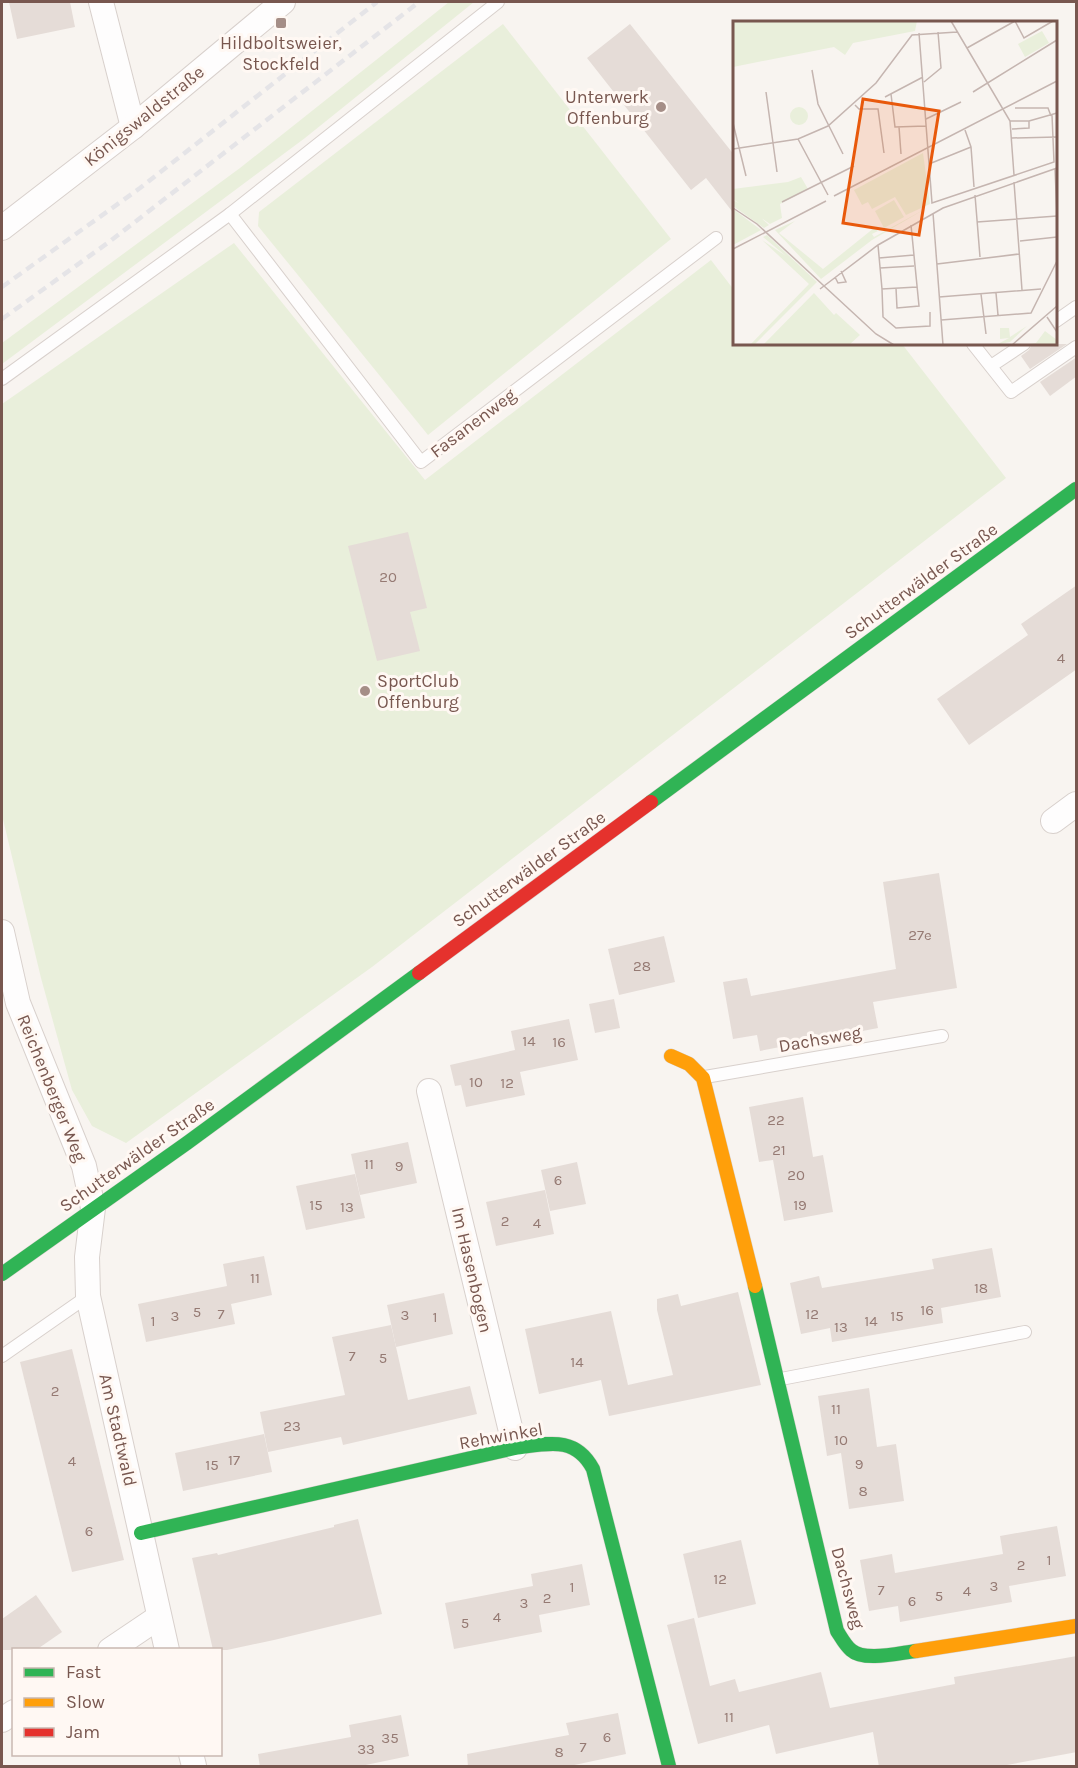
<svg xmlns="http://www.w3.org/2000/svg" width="1078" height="1768" font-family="Karla,sans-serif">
<rect width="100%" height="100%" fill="#f8f4f0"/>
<g fill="#e9efdb">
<path d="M 449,2 L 474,2 L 305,138 L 2,364 L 2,343 L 240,168 Z"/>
<path d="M 503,24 L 671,239 L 428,435 L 258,226 L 259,212 Z"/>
<path d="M 234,243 L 425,480 L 711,260 L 734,290 L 734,344 L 776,344 L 778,346 L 782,344 L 902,344 L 1006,478 L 372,967 L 126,1143 L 92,1126 L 72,1090 L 41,978 L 2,815 L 2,404 Z"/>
</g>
<g fill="#e5dcd7">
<path d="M 9,2 L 70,2 L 75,27 L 17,39 Z"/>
<path d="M 630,24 L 735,156 L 735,215 L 706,178 L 691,190 L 587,58 Z"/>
<path d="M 1032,344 L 1067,344 L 1030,369 L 1021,356 L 1029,350 Z"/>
<path d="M 1077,357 L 1077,376 L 1050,396 L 1040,382 Z"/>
<path d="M 408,532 L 427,608 L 410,612 L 420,651 L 377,661 L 348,546 Z"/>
<path d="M 1077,585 L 1077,669 L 969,745 L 937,699 L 1028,635 L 1021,624 Z"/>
<path d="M 939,873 L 957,988 L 873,1002 L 878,1028 L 760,1051 L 757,1035 L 733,1039 L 723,982 L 747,978 L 751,996 L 896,969 L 883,882 Z"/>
<path d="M 664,936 L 675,982 L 619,995 L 608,949 Z"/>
<path d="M 614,999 L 620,1028 L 595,1033 L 589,1004 Z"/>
<path d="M 569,1019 L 578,1060 L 520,1072 L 525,1095 L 466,1107 L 461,1085 L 455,1086 L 450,1065 L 515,1050 L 511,1031 Z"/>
<path d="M 803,1097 L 813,1157 L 823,1155 L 833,1212 L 784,1221 L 773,1160 L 759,1162 L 749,1107 Z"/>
<path d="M 408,1142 L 417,1183 L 360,1195 L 351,1154 Z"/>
<path d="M 577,1162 L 586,1204 L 550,1211 L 541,1170 Z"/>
<path d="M 355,1174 L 365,1218 L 306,1230 L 296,1186 Z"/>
<path d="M 545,1190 L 554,1234 L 496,1246 L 486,1202 Z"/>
<path d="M 992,1248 L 1001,1297 L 941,1308 L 943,1323 L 832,1342 L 830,1328 L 801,1334 L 790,1283 L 819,1276 L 822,1288 L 934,1269 L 932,1259 Z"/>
<path d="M 264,1256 L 272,1295 L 231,1304 L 235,1324 L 146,1342 L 138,1304 L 227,1286 L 223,1264 Z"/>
<path d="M 738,1292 L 761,1385 L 609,1416 L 601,1380 L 539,1394 L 525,1329 L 611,1311 L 628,1385 L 673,1375 L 657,1310 L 657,1299 L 678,1294 L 681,1306 Z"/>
<path d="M 444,1293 L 453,1334 L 396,1347 L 387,1305 Z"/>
<path d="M 391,1325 L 408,1400 L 470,1386 L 477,1414 L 343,1445 L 341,1437 L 268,1452 L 260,1412 L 345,1395 L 332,1337 Z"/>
<path d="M 72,1349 L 124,1560 L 72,1572 L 20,1362 Z"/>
<path d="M 869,1388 L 877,1447 L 896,1444 L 904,1501 L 849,1509 L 841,1453 L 827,1456 L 818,1396 Z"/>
<path d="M 264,1434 L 272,1472 L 183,1491 L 175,1453 Z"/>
<path d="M 358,1519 L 382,1614 L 274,1640 L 227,1650 L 213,1650 L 192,1558 L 217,1553 L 218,1555 L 334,1527 L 334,1525 Z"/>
<path d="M 1057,1526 L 1066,1576 L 1009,1586 L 1012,1602 L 900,1622 L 898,1606 L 869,1611 L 860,1560 L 892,1554 L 895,1573 L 1003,1554 L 1000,1536 Z"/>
<path d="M 741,1540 L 756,1604 L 698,1618 L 683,1554 Z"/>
<path d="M 582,1564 L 590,1605 L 539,1615 L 542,1632 L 454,1649 L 445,1603 L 533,1586 L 531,1574 Z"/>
<path d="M 36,1595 L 62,1632 L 36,1650 L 2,1650 L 2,1619 Z"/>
<path d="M 694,1618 L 710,1686 L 735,1679 L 739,1692 L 821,1672 L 830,1708 L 955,1684 L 954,1677 L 1077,1656 L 1077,1752 L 996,1767 L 879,1767 L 873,1732 L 776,1754 L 769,1725 L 698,1744 L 667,1625 Z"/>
<path d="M 618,1713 L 626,1754 L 565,1767 L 468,1767 L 467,1754 L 569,1735 L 566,1723 Z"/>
<path d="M 401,1715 L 409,1756 L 356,1767 L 260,1767 L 258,1754 L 351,1737 L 349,1725 Z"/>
</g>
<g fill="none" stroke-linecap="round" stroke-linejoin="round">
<g stroke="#d8d0cc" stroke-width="14">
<g id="lane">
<path d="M 230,214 L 498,2"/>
<path d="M 1056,321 L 1076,307"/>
<path d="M 973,344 L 1011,392 L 1076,347"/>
<path d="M 991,366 L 1024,344"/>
<path d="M 2,379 L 230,214 L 421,462 L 716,238"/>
<path d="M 705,1077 L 942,1036"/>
<path d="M 2,1356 L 88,1296"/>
<path d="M 781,1379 L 1025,1332"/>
</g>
</g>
<g stroke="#d8d0cc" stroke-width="26">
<g id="street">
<path d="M 101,2 L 133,127"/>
<path d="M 2,228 L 133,127 L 283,2"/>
<path d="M 1053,821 L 1076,804"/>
<path d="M 2,932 L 18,1003 L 84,1166 L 93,1208 L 87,1257 L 88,1296 L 167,1650"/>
<path d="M 429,1091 L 515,1448"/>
<path d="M 110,1650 L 159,1617"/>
<path d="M 2,1720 L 14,1712"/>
<path d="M 191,1754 L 194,1766"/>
</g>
</g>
<g stroke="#d8d0cc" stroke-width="15">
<g id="fast">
<path d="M 651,802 L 1076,489"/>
<path d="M 2,1274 L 187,1143 L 419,973"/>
<path d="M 755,1286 L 837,1631 C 841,1637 845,1645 851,1650 C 864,1662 899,1653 916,1651"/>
<path d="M 141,1533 L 515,1448 C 547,1444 575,1435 593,1469 L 669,1766"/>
</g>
</g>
<g stroke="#d8d0cc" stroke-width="15">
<g id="slow">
<path d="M 671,1056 L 689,1064 L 703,1078 L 755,1286"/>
<path d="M 916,1651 L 1076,1626"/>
</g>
</g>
<g stroke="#d8d0cc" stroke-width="15">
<path id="jam" d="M 419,973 L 651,802"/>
</g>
<use href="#lane" stroke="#fefdfd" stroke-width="12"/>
<use href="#street" stroke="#fefdfd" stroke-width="24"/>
<use href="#fast" stroke="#30b455" stroke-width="14"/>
<use href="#slow" stroke="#ff9f0a" stroke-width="14"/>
<use href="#jam" stroke="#e5322d" stroke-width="14"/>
<g stroke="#e5e4e7" stroke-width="4.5" stroke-dasharray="9 6" stroke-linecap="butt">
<path d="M 2,287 L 140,188 L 377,2"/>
<path d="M 2,319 L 109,242 L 419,2"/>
</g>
</g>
<g fill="#a58e87" stroke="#fff8f3" stroke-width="2">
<rect x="275" y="17" width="12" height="12" rx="3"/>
<circle cx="661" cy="107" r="6"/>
<circle cx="365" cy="691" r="6"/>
</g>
<g text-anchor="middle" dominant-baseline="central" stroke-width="6" stroke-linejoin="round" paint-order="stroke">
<g font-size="15" fill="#957a73">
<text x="388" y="577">20</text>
<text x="1061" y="658">4</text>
<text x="920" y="935">27e</text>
<text x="642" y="966">28</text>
<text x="529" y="1041">14</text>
<text x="559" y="1042">16</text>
<text x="476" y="1082">10</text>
<text x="507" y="1083">12</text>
<text x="776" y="1120">22</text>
<text x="779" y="1150">21</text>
<text x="369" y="1164">11</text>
<text x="399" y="1166">9</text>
<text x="796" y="1175">20</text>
<text x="558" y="1180">6</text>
<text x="316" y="1205">15</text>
<text x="800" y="1205">19</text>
<text x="347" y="1207">13</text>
<text x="505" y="1221">2</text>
<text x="537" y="1223">4</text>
<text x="255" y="1278">11</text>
<text x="981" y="1288">18</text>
<text x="927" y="1310">16</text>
<text x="197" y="1312">5</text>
<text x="221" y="1314">7</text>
<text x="812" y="1314">12</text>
<text x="405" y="1315">3</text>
<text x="175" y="1316">3</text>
<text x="897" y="1316">15</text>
<text x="435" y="1317">1</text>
<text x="153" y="1321">1</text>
<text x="871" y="1321">14</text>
<text x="841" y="1327">13</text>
<text x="352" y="1356">7</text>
<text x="383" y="1358">5</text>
<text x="577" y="1362">14</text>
<text x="55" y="1391">2</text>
<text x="836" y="1409">11</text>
<text x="292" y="1426">23</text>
<text x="841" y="1440">10</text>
<text x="234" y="1460">17</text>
<text x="72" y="1461">4</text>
<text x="859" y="1464">9</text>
<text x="212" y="1465">15</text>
<text x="863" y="1491">8</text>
<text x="89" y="1531">6</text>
<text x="1049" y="1560">1</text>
<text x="1021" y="1565">2</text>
<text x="720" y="1579">12</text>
<text x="994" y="1586">3</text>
<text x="572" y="1587">1</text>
<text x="881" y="1590">7</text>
<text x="967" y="1591">4</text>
<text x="939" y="1596">5</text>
<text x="547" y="1598">2</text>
<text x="912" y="1601">6</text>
<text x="524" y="1603">3</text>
<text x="497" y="1617">4</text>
<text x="465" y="1623">5</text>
<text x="729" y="1717">11</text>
<text x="607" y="1737">6</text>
<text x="390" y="1738">35</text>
<text x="583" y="1747">7</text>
<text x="366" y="1749">33</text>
<text x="559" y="1752">8</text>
</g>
<g font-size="18" fill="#78574f" stroke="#fff8f3">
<text x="281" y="43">Hildboltsweier,<tspan x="281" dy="21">Stockfeld</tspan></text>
<text x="649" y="97" text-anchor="end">Unterwerk<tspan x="649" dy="21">Offenburg</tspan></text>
<text x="377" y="681" text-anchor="start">SportClub<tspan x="377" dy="21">Offenburg</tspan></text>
</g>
<g font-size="18" fill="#78574f" stroke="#fff8f3">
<text transform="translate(144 116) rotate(-39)">Königswaldstraße</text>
<text transform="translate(473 423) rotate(-37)">Fasanenweg</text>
<text transform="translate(921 581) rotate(-36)">Schutterwälder Straße</text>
<text transform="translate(529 869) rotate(-36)">Schutterwälder Straße</text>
<text transform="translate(820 1039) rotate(-10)">Dachsweg</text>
<text transform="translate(52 1088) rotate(68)">Reichenberger Weg</text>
<text transform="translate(137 1155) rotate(-35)">Schutterwälder Straße</text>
<text transform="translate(472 1270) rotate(77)">Im Hasenbogen</text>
<text transform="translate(118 1430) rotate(77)">Am Stadtwald</text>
<text transform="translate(501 1436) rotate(-10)">Rehwinkel</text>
<text transform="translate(848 1588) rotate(75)">Dachsweg</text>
</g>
</g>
<g transform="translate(733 21)">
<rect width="324" height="324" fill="#f8f4f0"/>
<path d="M 0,0 L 184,0 L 182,10 L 120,22 L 112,34 L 101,26 L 0,46 ZM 309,10 L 316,22 L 292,36 L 285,23 ZM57 95a9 9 0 1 1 18 0a9 9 0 1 1-18 0ZM 190,132 L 197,183 L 173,194 L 162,176 L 139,188 L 135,181 L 129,184 L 121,169 ZM 68,156 L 75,168 L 47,183 L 49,197 L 37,203 L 0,178 L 0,168 L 55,161 ZM 0,179 L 19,189 L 36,204 L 31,207 L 0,185 ZM 161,179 L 171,196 L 151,207 L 142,190 ZM 0,188 L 28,209 L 0,224 ZM 192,188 L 139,219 L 88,258 L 42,209 L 62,200 L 46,212 L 90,248 L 141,207 L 145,210 L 139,213 L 141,216 ZM 34,214 L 84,261 L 21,324 L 17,324 L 76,263 L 29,219 L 53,235 L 30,216 ZM 81,272 L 101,294 L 103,292 L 127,314 L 116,324 L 30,324 ZM 294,305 L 277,321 L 263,324 L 276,317 L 267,318 L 267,307 L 276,307 L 277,316 ZM 312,310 L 324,319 L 324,324 L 290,324 L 303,322 Z" fill="#e9efdb"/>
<path fill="none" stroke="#c5b5b0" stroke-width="1.5" d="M 218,0 L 277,100 L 281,154M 282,0 L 291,17 L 320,0M 186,12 L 199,182 L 321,141 L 319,94M 234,27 L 282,0M 79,49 L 85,83 L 110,133M 191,61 L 208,47 L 205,11M 33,71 L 44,151M 240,71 L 324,19M 158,73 L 162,106 L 193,105M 152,76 L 190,56M 122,84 L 126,88 L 145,88 L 151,132M 282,87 L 315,87 L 318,95M 193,98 L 228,81M 277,100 L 296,100 L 296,107 L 279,108M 296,100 L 324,92M 0,102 L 13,155M 166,106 L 168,133M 232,109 L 238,126 L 241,166M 279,117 L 324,116M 65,118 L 95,174M 0,128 L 65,118 L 95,105 L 143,62 L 179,14 L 224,11M 196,143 L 238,126M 322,148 L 324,194M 281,161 L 289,269M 242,174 L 247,236M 101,175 L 324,60M 49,181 L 121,145M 0,187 L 24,203 L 143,313 L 161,324M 200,192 L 210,324M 244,201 L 324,195M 287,220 L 324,216M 145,224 L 149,268 L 184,266M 0,228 L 93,180M 146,237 L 181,234M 204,243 L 286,233M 147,247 L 181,245M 102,256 L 105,262 L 113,261 L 108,250M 163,267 L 164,287 L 186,285 L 178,204M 87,268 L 145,224 L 210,187 L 324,147M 149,268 L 150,296 L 163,307 L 197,305 L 197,291M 263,272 L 265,294M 248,273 L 253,313M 206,276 L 308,268M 314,296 L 324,311M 208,299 L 298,292 L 324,240M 279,324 L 324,285"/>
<path fill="#e8590c" fill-opacity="0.15" stroke="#e8590c" stroke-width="3" d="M 130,78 L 206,90 L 186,214 L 110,202 Z"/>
<rect width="324" height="324" fill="none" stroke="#78574f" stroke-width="3"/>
</g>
<rect width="1078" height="1768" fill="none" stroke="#78574f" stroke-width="6"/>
<rect x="12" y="1648" width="210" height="108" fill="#fff8f3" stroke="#c9b8b1" stroke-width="1.5"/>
<rect x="24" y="1668" width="30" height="9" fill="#30b455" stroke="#c9b8b1" stroke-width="1.5"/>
<text x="66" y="1678" font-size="18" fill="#78574f">Fast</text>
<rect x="24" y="1698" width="30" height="9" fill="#ff9f0a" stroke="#c9b8b1" stroke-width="1.5"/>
<text x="66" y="1708" font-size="18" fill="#78574f">Slow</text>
<rect x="24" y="1728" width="30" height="9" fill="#e5322d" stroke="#c9b8b1" stroke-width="1.5"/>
<text x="66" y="1738" font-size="18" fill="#78574f">Jam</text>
</svg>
